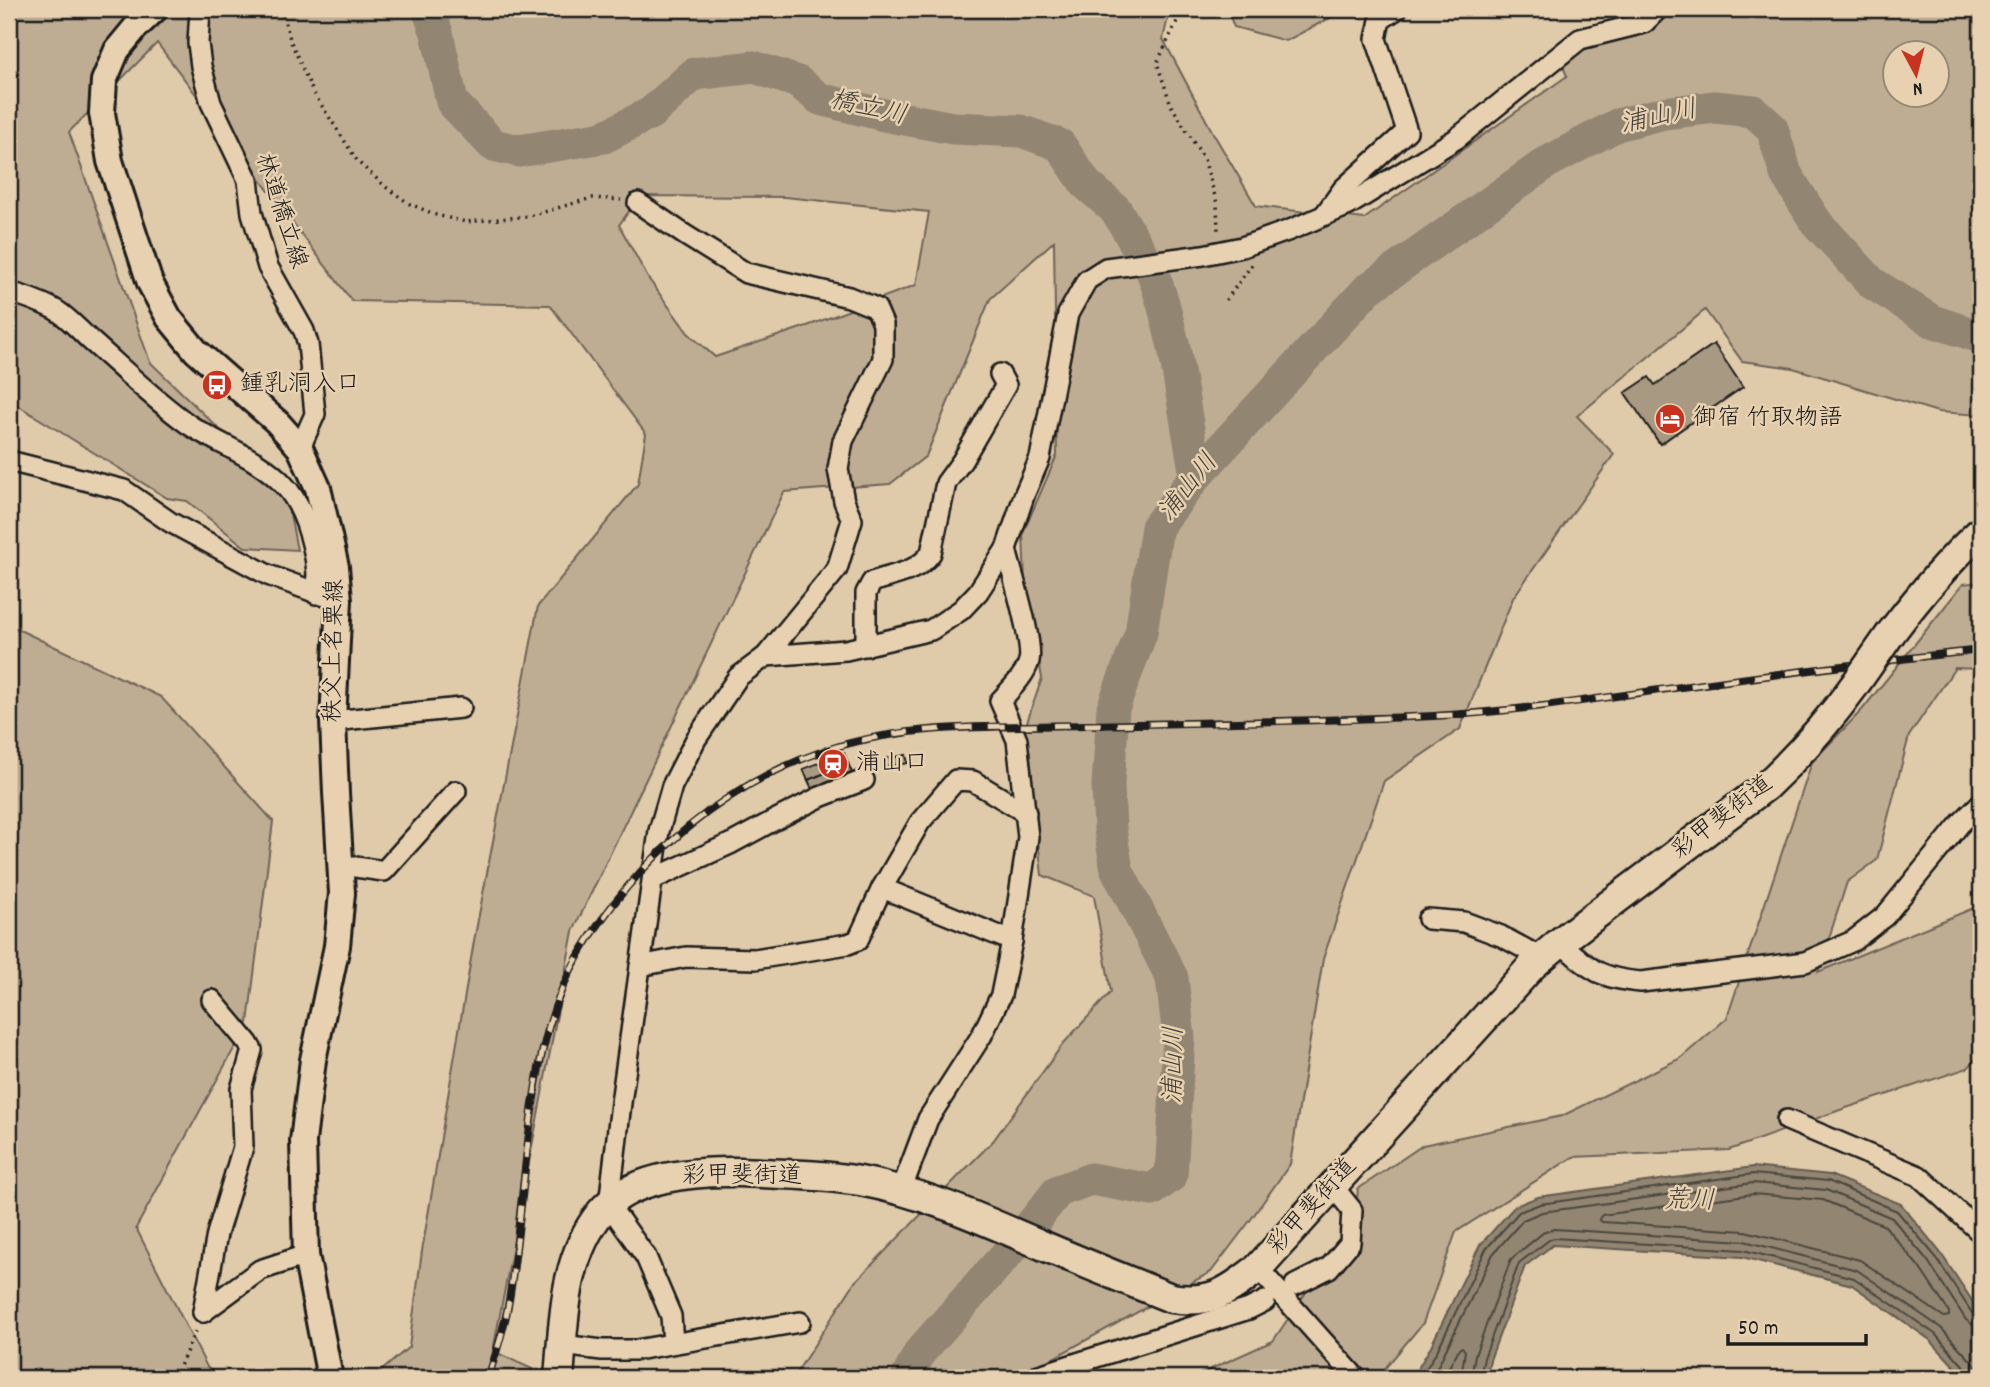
<svg xmlns="http://www.w3.org/2000/svg" width="1990" height="1387" font-family="Dekko,'Klee One',sans-serif">
<rect width="100%" height="100%" fill="#dfcaaa"/>
<filter id="ink" filterUnits="userSpaceOnUse"><feTurbulence type="fractalNoise" baseFrequency=".0143" numOctaves="2"/><feDisplacementMap in="SourceGraphic" scale="14" xChannelSelector="R" yChannelSelector="G"/><feConvolveMatrix kernelMatrix="1 2 1 2 8 2 1 2 1" color-interpolation-filters="sRGB"/></filter>
<g filter="url(#ink)">
<g fill="#bfad93" stroke="#6e6458" stroke-width="2" fill-rule="evenodd">
<path d="M 9,9 L 1170,9 L 1163,39 L 1213,133 L 1256,206 L 1364,219 L 1567,76 L 1561,62 L 1654,9 L 1981,9 L 1981,415 L 1938,412 L 1793,368 L 1742,361 L 1705,310 L 1577,416 L 1614,454 L 1513,598 L 1460,729 L 1384,781 L 1323,959 L 1290,1164 L 1249,1222 L 1211,1272 L 1024,1374 L 1025,1378 L 793,1378 L 855,1282 L 993,1141 L 1063,1044 L 1111,992 L 1094,896 L 1042,875 L 1025,728 L 1042,678 L 1025,583 L 1023,533 L 1057,455 L 1054,241 L 990,299 L 926,456 L 890,484 L 784,492 L 573,931 L 493,1351 L 532,1369 L 532,1378 L 373,1378 L 409,1347 L 422,1251 L 474,941 L 538,606 L 638,484 L 646,434 L 550,305 L 352,301 L 157,43 L 69,132 L 150,362 L 286,494 L 297,550 L 245,547 L 187,501 L 167,498 L 9,400 ZM 1896,52 L 1938,52 L 1938,94 L 1896,94 ZM 640,196 L 785,197 L 929,212 L 916,285 L 810,325 L 715,357 L 688,333 L 648,278 L 619,225 Z"/>
<path d="M 1227,9 L 1347,9 L 1286,41 L 1234,27 Z"/>
<path d="M 1981,582 L 1981,669 L 1955,668 L 1909,736 L 1877,860 L 1847,882 L 1818,972 L 1981,905 L 1981,1053 L 1968,1068 L 1840,1110 L 1729,1150 L 1573,1157 L 1456,1232 L 1423,1323 L 1377,1378 L 1191,1378 L 1273,1341 L 1355,1220 L 1358,1189 L 1423,1145 L 1562,1116 L 1681,1058 L 1727,1018 L 1812,762 L 1862,710 L 1963,584 Z"/>
<path d="M 9,625 L 161,697 L 273,821 L 248,1023 L 136,1228 L 207,1367 L 217,1378 L 9,1378 Z"/>
</g>
<path fill="#928572" stroke="#635b50" stroke-width="2" d="M 1753,1167 L 1830,1175 L 1901,1204 L 1940,1252 L 1981,1314 L 1981,1378 L 1965,1378 L 1930,1340 L 1852,1285 L 1742,1257 L 1553,1245 L 1525,1266 L 1490,1360 L 1486,1378 L 1417,1378 L 1417,1370 L 1430,1348 L 1480,1245 L 1515,1206 L 1538,1197 Z"/>
<g fill="none" stroke-linecap="round" stroke-linejoin="round">
<g stroke="#4b463e" stroke-width="2">
<path d="M 1753,1194 L 1823,1200 L 1885,1226 L 1919,1267 L 1949,1312 L 1949,1316 L 1944,1317 L 1860,1260 L 1745,1231 L 1602,1222 L 1599,1219 L 1602,1215 Z"/>
<path d="M 1424,1378 L 1424,1372 L 1437,1351 L 1486,1249 L 1519,1212 L 1540,1204 L 1753,1174 L 1828,1181 L 1897,1211 L 1935,1256 L 1972,1313 L 1981,1317"/>
<path d="M 1432,1378 L 1493,1254 L 1523,1220 L 1542,1212 L 1753,1183 L 1826,1190 L 1892,1218 L 1928,1261 L 1966,1320 L 1973,1325 L 1981,1326"/>
<path d="M 1443,1378 L 1459,1349 L 1462,1347 L 1465,1351 L 1461,1378"/>
<path d="M 1471,1378 L 1475,1355 L 1511,1259 L 1544,1232 L 1554,1229 L 1744,1241 L 1857,1270 L 1941,1328 L 1975,1365 L 1979,1378"/>
<path d="M 1480,1378 L 1484,1358 L 1519,1263 L 1549,1240 L 1554,1238 L 1743,1250 L 1854,1278 L 1935,1334 L 1968,1371 L 1970,1378"/>
</g>
<g stroke="#928572" stroke-width="33">
<path d="M 428,9 L 437,33 L 452,102 L 493,145 L 519,151 L 604,137 L 651,113 L 694,74 L 754,67 L 798,82 L 820,99 L 884,115 L 953,128 L 1021,131 L 1060,145 L 1086,184 L 1116,210 L 1153,273 L 1163,303 L 1174,347 L 1196,476"/>
<path d="M 907,1378 L 920,1352 L 1019,1240 L 1058,1191 L 1091,1179 L 1152,1190 L 1171,1176 L 1179,1038 L 1172,978 L 1117,870 L 1110,829 L 1108,786 L 1113,708 L 1141,633 L 1157,527 L 1196,476 L 1368,289 L 1546,163 L 1617,125 L 1664,113 L 1715,107 L 1753,111 L 1772,128 L 1786,174 L 1816,222 L 1872,283 L 1932,321 L 1981,337"/>
</g>
</g>
<g fill="#a89982" stroke="#1c1c1c" stroke-width="2">
<path d="M 1714,344 L 1743,387 L 1660,444 L 1625,393 L 1649,377 L 1655,385 Z"/>
<path d="M 844,753 L 852,773 L 846,775 L 843,766 L 808,780 L 803,769 Z"/>
<path d="M 906,755 L 908,763 L 887,767 L 885,759 Z"/>
<path d="M 843,766 L 846,775 L 812,789 L 808,780 Z"/>
</g>
<g fill="none" stroke-linecap="round" stroke-linejoin="round">
<g stroke="#1c1c1c" stroke-width="24">
<g id="minor">
<path d="M 200,9 L 198,43 L 201,66 L 211,103 L 248,180 L 252,213 L 268,267 L 304,331 L 308,344 L 315,414 L 300,448"/>
<path d="M 638,203 L 685,235 L 746,273 L 849,297 L 876,308 L 883,324 L 883,359 L 843,441 L 838,469 L 844,501 L 852,520 L 837,569 L 766,656 L 738,677 L 696,739 L 672,786 L 659,831 L 621,1103 L 609,1205 L 646,1257 L 671,1316 L 673,1343"/>
<path d="M 1325,214 L 1343,189 L 1407,131 L 1376,39 L 1380,20 L 1397,9"/>
<path d="M 9,292 C 24,296 40,302 54,309 C 67,316 79,330 90,340 C 123,369 153,399 188,424 C 219,445 258,457 283,484 C 306,507 321,563 316,594"/>
<path d="M 9,461 L 124,490 L 170,522 L 268,575 L 328,597"/>
<path d="M 866,646 L 866,593 L 872,582 C 894,574 917,573 931,553 L 946,483 L 962,461 L 1006,385 L 1000,374"/>
<path d="M 766,656 L 846,650 L 931,630 L 961,610 L 978,592 L 1006,549 L 1025,493 L 1040,458 L 1068,314 L 1087,280 L 1106,268 L 1203,255 L 1242,247 L 1290,230 L 1349,205 L 1456,139 L 1580,39 L 1644,23 L 1658,9"/>
<path d="M 333,721 L 461,708"/>
<path d="M 341,865 L 384,871 L 456,791"/>
<path d="M 653,879 L 732,843 L 769,823 L 820,797 L 864,780"/>
<path d="M 1428,919 L 1464,922 L 1501,936 L 1542,958"/>
<path d="M 1012,941 L 882,888 L 920,822 L 956,780 L 973,781 L 1026,813"/>
<path d="M 1560,942 C 1591,970 1598,978 1641,982 L 1805,962 L 1853,941 L 1885,916 L 1960,824 L 1981,803"/>
<path d="M 640,966 L 686,957 L 755,959 L 848,944 L 858,940 L 882,888"/>
<path d="M 1787,1120 L 1919,1176 L 1981,1233"/>
<path d="M 901,1191 L 928,1119 L 982,1035 L 1001,995 L 1012,941 L 1028,837 L 1017,740 L 1000,701 C 1010,690 1025,676 1029,661 C 1034,643 1011,571 1006,549"/>
<path d="M 1258,1268 L 1356,1378"/>
<path d="M 1295,1285 L 1329,1268 L 1350,1243 L 1352,1210 L 1332,1185"/>
<path d="M 203,1312 L 217,1234 L 243,1147 L 241,1089 L 252,1050 L 248,1043 L 212,1000"/>
<path d="M 203,1312 L 260,1270 L 306,1255"/>
<path d="M 562,1345 L 602,1350 L 636,1350 L 800,1322"/>
<path d="M 1036,1376 L 1249,1309 L 1265,1301"/>
</g>
</g>
<g stroke="#1c1c1c" stroke-width="30">
<path id="major" d="M 155,9 L 136,27 L 117,50 L 104,81 L 102,113 L 110,161 L 150,283 L 169,318 L 196,351 L 277,422 L 300,448 L 318,488 L 336,567 L 339,600 L 333,721 L 336,793 L 342,893 L 337,946 L 313,1060 L 303,1141 L 306,1255 L 330,1378"/>
</g>
<g stroke="#1c1c1c" stroke-width="33">
<g id="highway">
<path d="M 1891,633 C 1919,596 1947,562 1981,531"/>
<path d="M 559,1378 C 564,1321 563,1259 601,1212 C 631,1176 695,1171 739,1172 C 779,1174 820,1174 860,1181 C 925,1193 984,1220 1044,1246 C 1086,1264 1129,1281 1171,1298 C 1212,1304 1227,1292 1258,1268 L 1533,965 L 1560,942 L 1766,786 C 1799,755 1828,722 1854,686"/>
</g>
</g>
<g stroke="#1c1c1c" stroke-width="3.5" stroke-dasharray="2 5" stroke-linecap="butt">
<path d="M 281,9 L 291,42 L 313,92 L 358,162 L 387,188 L 410,204 L 436,215 L 466,222 L 530,216 L 592,198 L 621,200"/>
<path d="M 1183,9 L 1157,63 L 1171,105 L 1204,159 L 1217,203 L 1218,232"/>
<path d="M 1226,300 L 1254,262"/>
<path d="M 175,1378 L 196,1329"/>
</g>
<use href="#minor" stroke="#e7d1b0" stroke-width="19"/>
<use href="#major" stroke="#e7d1b0" stroke-width="24"/>
<use href="#highway" stroke="#e7d1b0" stroke-width="28"/>
<g stroke="#1c1c1c" stroke-width="8">
<path id="rail" d="M 488,1378 C 497,1351 506,1323 510,1294 C 517,1246 522,1198 527,1150 C 535,1083 544,1014 579,955 C 636,858 728,780 836,747 C 915,723 1004,727 1086,725 C 1202,723 1318,721 1434,716 C 1514,712 1594,699 1674,688 C 1776,674 1879,661 1981,650"/>
</g>
<use href="#rail" stroke="#e7d1b0" stroke-width="5" stroke-dasharray="16" stroke-linecap="butt"/>
<g stroke="#1c1c1c" stroke-width="33" stroke-linecap="butt">
<path id="highway-bridge" d="M 1854,686 L 1891,633"/>
</g>
<use href="#highway-bridge" stroke="#e7d1b0" stroke-width="28"/>
</g>
</g>
<defs>
<g id="bus-disc" transform="scale(1.575)"><circle r="9.5" fill="#c8321e" stroke="#e7d1b0"/><path d="M-5-6H5V4H4V6H2V4H-2V6H-4V4H-5ZM-3.5-4V0h7V-4ZM-3.5 1.2v1.5H-2V1.2ZM2 1.2v1.5H3.5V1.2Z" fill="#fff"/></g>
<g id="hotel-disc" transform="scale(1.575)"><circle r="9.5" fill="#c8321e" stroke="#e7d1b0"/><path d="M-6-4.5h1.5V1H6V5H4.5V3h-9V5H-6ZM-4 0a1.8 1.8 0 1 1 3.6 0ZM.5 0V-2.5h3Q6-2.5 6 0Z" fill="#fff"/></g>
<g id="station-disc" transform="scale(1.575)"><circle r="9.5" fill="#c8321e" stroke="#e7d1b0"/><path d="M-3-6H3Q5-6 5-4V2Q5 4 3 4L4.5 6H3L1.5 4h-3L-3 6H-4.5L-3 4Q-5 4-5 2V-4Q-5-6-3-6ZM-3.5-4v3h7v-3ZM-3.5 1v1.5H-2V1ZM2 1v1.5H3.5V1Z" fill="#fff"/></g>
</defs>
<g fill-rule="evenodd">
<use href="#bus-disc" x="217" y="385"/>
<use href="#hotel-disc" x="1670" y="419"/>
<use href="#station-disc" x="833" y="764"/>
</g>
<g text-anchor="middle" dominant-baseline="central" stroke-width="5" stroke-linejoin="round" paint-order="stroke">
<g font-size="24" fill="#1c1c1c" stroke="#e7d1b0">
<text transform="translate(280 211) rotate(72)">林道橋立線</text>
<text transform="translate(335 651) rotate(-89)">秩父上名栗線</text>
<text transform="translate(1723 818) rotate(-38)">彩甲斐街道</text>
<text x="742" y="1177">彩甲斐街道</text>
<text transform="translate(1313 1207) rotate(-48)">彩甲斐街道</text>
</g>
<g font-size="24" fill="#1c1c1c" stroke="#e7d1b0" text-anchor="start">
<text x="240" y="385">鍾乳洞入口</text>
<text x="1693" y="419">御宿 竹取物語</text>
<text x="856" y="764">浦山口</text>
</g>
<g font-size="26" font-style="italic" fill="#45413a" stroke="#e7d1b0">
<text transform="translate(868 109) rotate(13)">橋立川</text>
<text transform="translate(1659 118) rotate(-12)">浦山川</text>
<text transform="translate(1189 488) rotate(-51)">浦山川</text>
<text transform="translate(1175 1065) rotate(-89)">浦山川</text>
<text transform="translate(1689 1202) rotate(1)">荒川</text>
</g>
</g>
<rect width="1990" height="1387" fill="none" stroke="#e7d1b0" stroke-width="35"/>
<rect x="18" y="18" width="1955" height="1352" fill="none" stroke="#1c1c1c" stroke-width="2.5" filter="url(#ink)"/>
<g transform="translate(1916 74) rotate(173)"><circle r="33" fill="#e7d1b0" stroke="#968975" stroke-width="2"/>
<path d="M0-5L12 26L0 18L-12 26Z" fill="#c8321e"/>
<text y="-10" font-size="19" font-weight="bold" text-anchor="middle" fill="#1c1c1c">N</text>
</g>
<path d="M1728 1334v10h138v-10" fill="none" stroke="#1c1c1c" stroke-width="3.5"/>
<text x="1738" y="1334" font-size="21" fill="#1c1c1c" stroke="#e7d1b0" stroke-width="5" paint-order="stroke">50 m</text>
</svg>
